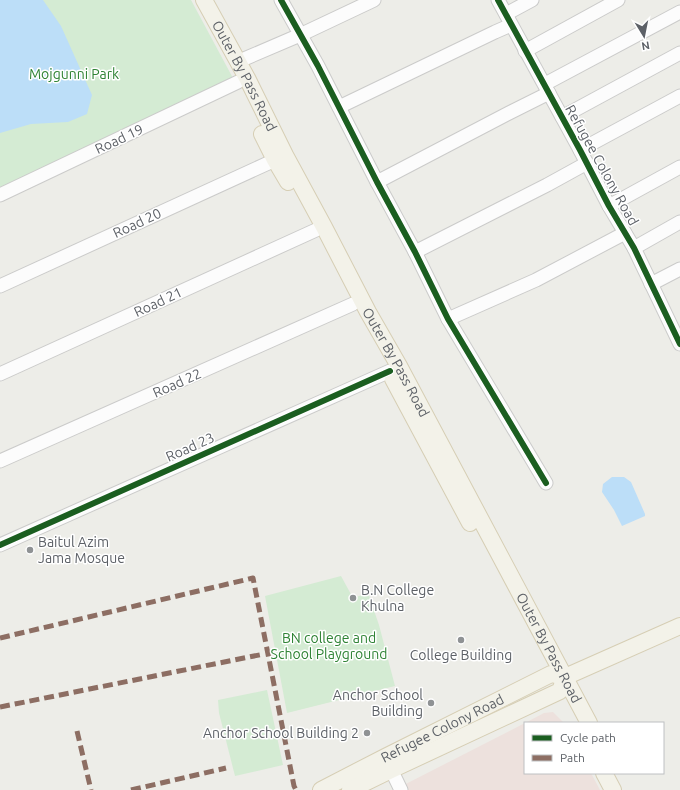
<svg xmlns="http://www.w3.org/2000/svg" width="680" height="790" font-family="Ubuntu,sans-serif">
<rect width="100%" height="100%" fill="#edede8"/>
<g fill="#ede1dd">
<path d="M 553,712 L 564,723 L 525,723 L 544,713 Z"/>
<path d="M 525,723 L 525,773 L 591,773 L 600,790 L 394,790 Z"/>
</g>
<g fill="#d4ebd3">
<path d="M 0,0 L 191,0 L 234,80 L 0,190 Z"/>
<path d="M 341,576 L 353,598 L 368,593 L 379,625 L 395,686 L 287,713 L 265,596 Z"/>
<path d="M 267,690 L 283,765 L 235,776 L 219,713 L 218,700 Z"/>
</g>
<g fill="#bcdef8">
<path d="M 0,0 L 43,0 L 61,26 L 92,95 L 87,114 L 68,122 L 31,124 L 0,133 Z"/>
<path d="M 612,477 L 624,477 L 631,482 L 645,514 L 645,516 L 622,526 L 614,510 L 602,492 L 603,484 Z"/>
</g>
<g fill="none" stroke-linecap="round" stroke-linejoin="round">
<g stroke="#cbcbca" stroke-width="15">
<g id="minor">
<path d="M 281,0 L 318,66 L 377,182 L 415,252 L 448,319 L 546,483"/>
<path d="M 498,0 L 580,150 L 609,206 L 634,248 L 680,344"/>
<path d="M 506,14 L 532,0"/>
<path d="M 525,51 L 618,0"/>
<path d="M 237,62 L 300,35 L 374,0"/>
<path d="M 545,84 L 680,12"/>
<path d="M 339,107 L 495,32 L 511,25"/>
<path d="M 562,117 L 680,53"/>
<path d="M 580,150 L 680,96"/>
<path d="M 377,182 L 509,113 L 549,93"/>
<path d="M 0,195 L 238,82"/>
<path d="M 609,206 L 680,167"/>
<path d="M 634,248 L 680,222"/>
<path d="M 415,252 L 547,185 L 587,163"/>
<path d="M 651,284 L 680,269"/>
<path d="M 0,286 L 275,160"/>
<path d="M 448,319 L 536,280 L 625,233"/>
<path d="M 0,374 L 316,230"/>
<path d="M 0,461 L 353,304"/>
<path d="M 0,545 L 390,371"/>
<path d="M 387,761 L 401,790"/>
</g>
</g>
<g stroke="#d6ceb4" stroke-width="18">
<g id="major">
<path id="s1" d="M 204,0 L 247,78 L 285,155 L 324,227 L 368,312 L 399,366 L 589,723"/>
<path d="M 262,134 L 275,160 L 288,182"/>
<path d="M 393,379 L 470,523"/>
<path d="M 604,773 L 613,790"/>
<path id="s2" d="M 321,790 L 385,757 L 551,674 L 565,677 L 680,626"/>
<path d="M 350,790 L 391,770 L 560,691 L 565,677"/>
</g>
</g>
<use href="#minor" stroke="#fcfcfc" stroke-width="13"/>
<use href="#major" stroke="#f3f2e9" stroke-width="16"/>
<g stroke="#8d6e63" stroke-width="5" stroke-dasharray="10 5" stroke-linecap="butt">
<path d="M 0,638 L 253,578 L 294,786 L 296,790"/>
<path d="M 0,707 L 264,654"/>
<path d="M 77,731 L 91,790"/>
<path d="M 131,790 L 226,768"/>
</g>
<g stroke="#fff" stroke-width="8">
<g id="cycleway">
<path d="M 281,0 L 318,66 L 377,182 L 415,252 L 448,319 L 546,483"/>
<path d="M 498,0 L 580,150 L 609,206 L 634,248 L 680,344"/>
<path d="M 0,545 L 390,371"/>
</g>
</g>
<use href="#cycleway" stroke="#1b5e20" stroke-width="6"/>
</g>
<g fill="#8f9294" stroke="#fff" stroke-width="1.5">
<circle cx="30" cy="550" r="4"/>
<circle cx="353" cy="598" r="4"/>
<circle cx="461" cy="640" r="4"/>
<circle cx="431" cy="703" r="4"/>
<circle cx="367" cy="733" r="4"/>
</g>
<g text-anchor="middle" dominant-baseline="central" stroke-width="3" stroke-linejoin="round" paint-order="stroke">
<g font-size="14" fill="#2f8335" stroke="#fff">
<text x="74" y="74">Mojgunni Park</text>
<text x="329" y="638">BN college and<tspan x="329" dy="16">School Playground</tspan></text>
</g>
<g font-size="14" fill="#5d6167" stroke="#fff">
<text stroke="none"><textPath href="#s1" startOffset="86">Outer By Pass Road</textPath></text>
<text transform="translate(119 139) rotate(-25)">Road 19</text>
<text transform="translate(602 165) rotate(61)">Refugee Colony Road</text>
<text transform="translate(137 223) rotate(-25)">Road 20</text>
<text transform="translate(158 302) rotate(-25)">Road 21</text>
<text stroke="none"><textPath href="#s1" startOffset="410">Outer By Pass Road</textPath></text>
<text transform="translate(177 383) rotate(-24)">Road 22</text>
<text transform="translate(190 447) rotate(-24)">Road 23</text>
<text stroke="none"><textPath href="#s1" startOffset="734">Outer By Pass Road</textPath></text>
<text stroke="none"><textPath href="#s2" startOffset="136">Refugee Colony Road</textPath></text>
</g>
<g font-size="14" fill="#5d6167" stroke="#fff" text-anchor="start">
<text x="38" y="542">Baitul Azim<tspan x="38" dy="16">Jama Mosque</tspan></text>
<text x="361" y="590">B.N College<tspan x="361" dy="16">Khulna</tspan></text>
<text x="461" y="655" text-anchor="middle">College Building</text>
<text x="423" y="695" text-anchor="end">Anchor School<tspan x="423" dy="16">Building</tspan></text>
<text x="359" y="733" text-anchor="end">Anchor School Building 2</text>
</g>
</g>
<rect x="524" y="722" width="140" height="52" fill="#ffffff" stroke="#bec0c2"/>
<rect x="532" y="735" width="20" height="6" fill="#1b5e20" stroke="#bec0c2"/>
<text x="560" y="742" font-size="12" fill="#5d6167">Cycle path</text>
<rect x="532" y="755" width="20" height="6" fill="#8d6e63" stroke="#bec0c2"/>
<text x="560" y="762" font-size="12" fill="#5d6167">Path</text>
<g transform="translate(644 36) rotate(170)" stroke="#ffffff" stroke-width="3" paint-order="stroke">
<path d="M0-3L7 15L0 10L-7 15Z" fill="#5d6167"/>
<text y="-6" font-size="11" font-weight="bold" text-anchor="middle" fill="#5d6167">N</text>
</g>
</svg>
